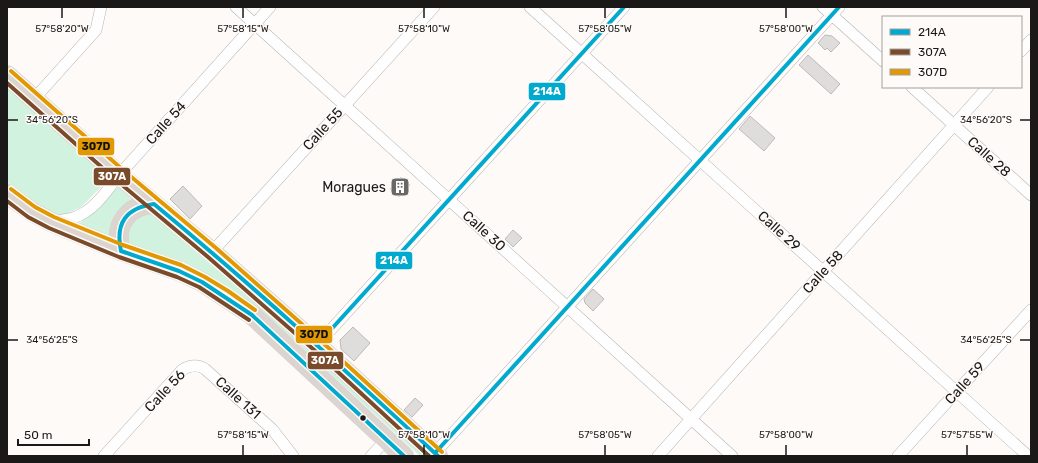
<svg xmlns="http://www.w3.org/2000/svg" width="1038" height="463" font-family="Rubik,sans-serif">
<rect width="100%" height="100%" fill="#fdfaf8"/>
<g fill="#d0f2df">
<path d="M 7,81 L 106,167 L 105,183 L 81,207 L 59,217 L 30,202 L 7,182 Z"/>
<path d="M 121,184 L 140,201 L 132,203 L 110,228 L 109,239 L 78,225 Z"/>
<path d="M 148,210 L 243,292 L 425,456 L 420,456 L 267,316 L 124,244 L 124,230 Z"/>
</g>
<g fill="#dfdcdc" stroke="#bdbbba">
<path d="M 825,35 L 832,36 L 840,43 L 831,52 L 827,48 L 825,50 L 818,43 Z"/>
<path d="M 808,55 L 840,84 L 831,94 L 799,65 Z"/>
<path d="M 750,116 L 775,138 L 764,151 L 739,129 Z"/>
<path d="M 401,177 L 410,185 L 399,197 L 390,189 Z"/>
<path d="M 183,186 L 202,206 L 190,219 L 170,199 Z"/>
<path d="M 513,230 L 522,238 L 513,247 L 505,239 Z"/>
<path d="M 593,289 L 604,299 L 593,311 L 585,303 L 584,299 Z"/>
<path d="M 353,327 L 370,343 L 354,361 L 341,349 L 340,340 Z"/>
<path d="M 415,398 L 423,405 L 412,417 L 404,410 Z"/>
</g>
<g fill="none" stroke-linecap="round" stroke-linejoin="round">
<g stroke="#b4b2b0" stroke-width="12">
<g id="street">
<path d="M 236,7 L 732,456"/>
<path d="M 530,7 L 1028,456"/>
<path d="M 823,7 L 883,61"/>
<path d="M 1021,51 L 1031,40"/>
<path d="M 912,87 L 1031,195"/>
<path d="M 34,99 L 96,30 L 101,7"/>
<path d="M 54,221 C 60,220 67,220 73,218 C 94,211 106,192 119,175 L 270,7"/>
<path d="M 212,252 L 434,7"/>
<path d="M 317,345 L 624,7"/>
<path d="M 435,453 L 839,7"/>
<path d="M 104,456 L 182,370 C 190,365 197,364 205,369 L 272,429 L 293,456"/>
<path d="M 371,456 L 386,440"/>
<path d="M 658,456 L 988,87"/>
<path d="M 898,456 L 1031,310"/>
</g>
</g>
<g stroke="#d5d4d3" stroke-width="20">
<g id="highway">
<path d="M 7,75 L 119,175 L 212,252 L 317,345 L 438,456"/>
<path d="M 7,194 L 32,212 L 51,222 L 121,251 L 179,271 L 202,282 L 252,315 L 404,456"/>
<path d="M 121,251 C 113,225 128,205 154,204"/>
</g>
</g>
<use href="#street" stroke="#fffefe" stroke-width="11"/>
<use href="#highway" stroke="#dbd4cf" stroke-width="19"/>
<g stroke="#fefaf7" stroke-width="7">
<g id="bus-1">
<path d="M 317,345 L 624,7"/>
<path d="M 435,453 L 839,7"/>
<path d="M 404,456 L 252,315 L 202,282 L 179,271 L 121,251 C 115,223 126,208 154,204 C 252,285 345,370 438,456"/>
</g>
</g>
<g stroke="#fefaf7" stroke-width="7">
<g id="bus-2">
<path d="M 7,83 L 115,179 L 208,257 L 313,349 L 429,456"/>
<path d="M 7,201 L 28,217 L 49,228 L 119,257 L 177,277 L 199,287 L 249,320"/>
</g>
</g>
<g stroke="#fefaf7" stroke-width="7">
<g id="bus-3">
<path d="M 11,71 L 123,170 L 216,248 L 321,341 L 442,452"/>
<path d="M 11,189 L 35,207 L 54,217 L 123,245 L 181,265 L 205,277 L 228,291 L 255,310"/>
</g>
</g>
<use href="#bus-1" stroke="#00a9ce" stroke-width="4"/>
<use href="#bus-2" stroke="#7a4b2a" stroke-width="4"/>
<use href="#bus-3" stroke="#e19802" stroke-width="4"/>
</g>
<path fill="none" stroke="#1a1918" stroke-width="1.5" d="M 62,8 L 62,18M 243,8 L 243,18M 424,8 L 424,18M 605,8 L 605,18M 786,8 L 786,18M 8,120 L 18,120M 1020,120 L 1030,120M 8,340 L 18,340M 1020,340 L 1030,340M 243,445 L 243,455M 424,445 L 424,455M 605,445 L 605,455M 786,445 L 786,455M 967,445 L 967,455"/>
<defs>
<g id="building-square" transform="scale(1)"><rect x="-9" y="-9" width="18" height="18" rx="4" fill="#696866" stroke="#fefaf7"/><path d="M-4-6H4V6H1V3H-1V6H-4ZM-2.5-4.3h1.7v1.8h-1.7ZM.8-4.3h1.7v1.8H.8ZM-2.5-1h1.7V.8h-1.7ZM.8-1h1.7V.8H.8Z" fill="#fff"/></g>
</defs>
<g fill-rule="evenodd">
<use href="#building-square" x="400" y="187"/>
</g>
<circle fill="#1a1918" stroke="#fefaf7" stroke-width="1.5" cx="363" cy="418" r="3.5"/>
<g text-anchor="middle" dominant-baseline="central" stroke-width="3" stroke-linejoin="round" paint-order="stroke">
<g font-size="14" fill="#1a1918" stroke="#fefaf7">
<text transform="translate(166 123) rotate(-48)">Calle 54</text>
<text transform="translate(323 129) rotate(-48)">Calle 55</text>
<text transform="translate(989 157) rotate(42)">Calle 28</text>
<text transform="translate(484 231) rotate(42)">Calle 30</text>
<text transform="translate(779 231) rotate(42)">Calle 29</text>
<text transform="translate(823 272) rotate(-48)">Calle 58</text>
<text transform="translate(965 383) rotate(-48)">Calle 59</text>
<text transform="translate(165 391) rotate(-47)">Calle 56</text>
<text transform="translate(238 398) rotate(42)">Calle 131</text>
</g>
<g font-size="14" fill="#1a1918" stroke="#fefaf7" text-anchor="end">
<text x="386" y="187">Moragues</text>
</g>
</g>
<g font-size="10" text-anchor="middle" fill="#1a1918" stroke="#fefaf7" stroke-width="3" stroke-linejoin="round" paint-order="stroke">
<text x="62" y="32">57°58'20"W</text>
<text x="243" y="32">57°58'15"W</text>
<text x="424" y="32">57°58'10"W</text>
<text x="605" y="32">57°58'05"W</text>
<text x="786" y="32">57°58'00"W</text>
<text x="52" y="123">34°56'20"S</text>
<text x="986" y="123">34°56'20"S</text>
<text x="52" y="343">34°56'25"S</text>
<text x="986" y="343">34°56'25"S</text>
<text x="243" y="438">57°58'15"W</text>
<text x="424" y="438">57°58'10"W</text>
<text x="605" y="438">57°58'05"W</text>
<text x="786" y="438">57°58'00"W</text>
<text x="967" y="438">57°57'55"W</text>
</g>
<g stroke="#fefaf7" stroke-width="1.5">
<rect x="528" y="82" width="38" height="19" rx="4" fill="#00a9ce"/>
<rect x="77" y="137" width="38" height="19" rx="4" fill="#e19802"/>
<rect x="93" y="167" width="38" height="19" rx="4" fill="#7a4b2a"/>
<rect x="375" y="251" width="38" height="19" rx="4" fill="#00a9ce"/>
<rect x="295" y="325" width="38" height="19" rx="4" fill="#e19802"/>
<rect x="307" y="351" width="37" height="19" rx="4" fill="#7a4b2a"/>
</g>
<g font-size="11" text-anchor="middle" font-weight="bold" fill="#fff">
<text x="547" y="95">214A</text>
<text x="112" y="180">307A</text>
<text x="394" y="264">214A</text>
<text x="325" y="364">307A</text>
</g>
<g font-size="11" text-anchor="middle" font-weight="bold" fill="#111">
<text x="96" y="150">307D</text>
<text x="314" y="338">307D</text>
</g>
<rect width="1038" height="463" fill="none" stroke="#1a1918" stroke-width="16"/>
<rect x="882" y="16" width="140" height="72" fill="#fefaf7" stroke="#a3a09e"/>
<rect x="890" y="29" width="20" height="6" fill="#00a9ce" stroke="#a3a09e"/>
<text x="918" y="36" font-size="12" fill="#1a1918">214A</text>
<rect x="890" y="49" width="20" height="6" fill="#7a4b2a" stroke="#a3a09e"/>
<text x="918" y="56" font-size="12" fill="#1a1918">307A</text>
<rect x="890" y="69" width="20" height="6" fill="#e19802" stroke="#a3a09e"/>
<text x="918" y="76" font-size="12" fill="#1a1918">307D</text>
<path d="M18 439v6h71v-6" fill="none" stroke="#1a1918" stroke-width="2"/>
<text x="24" y="439" font-size="12" fill="#1a1918" stroke="#fefaf7" stroke-width="3" paint-order="stroke">50 m</text>
</svg>
